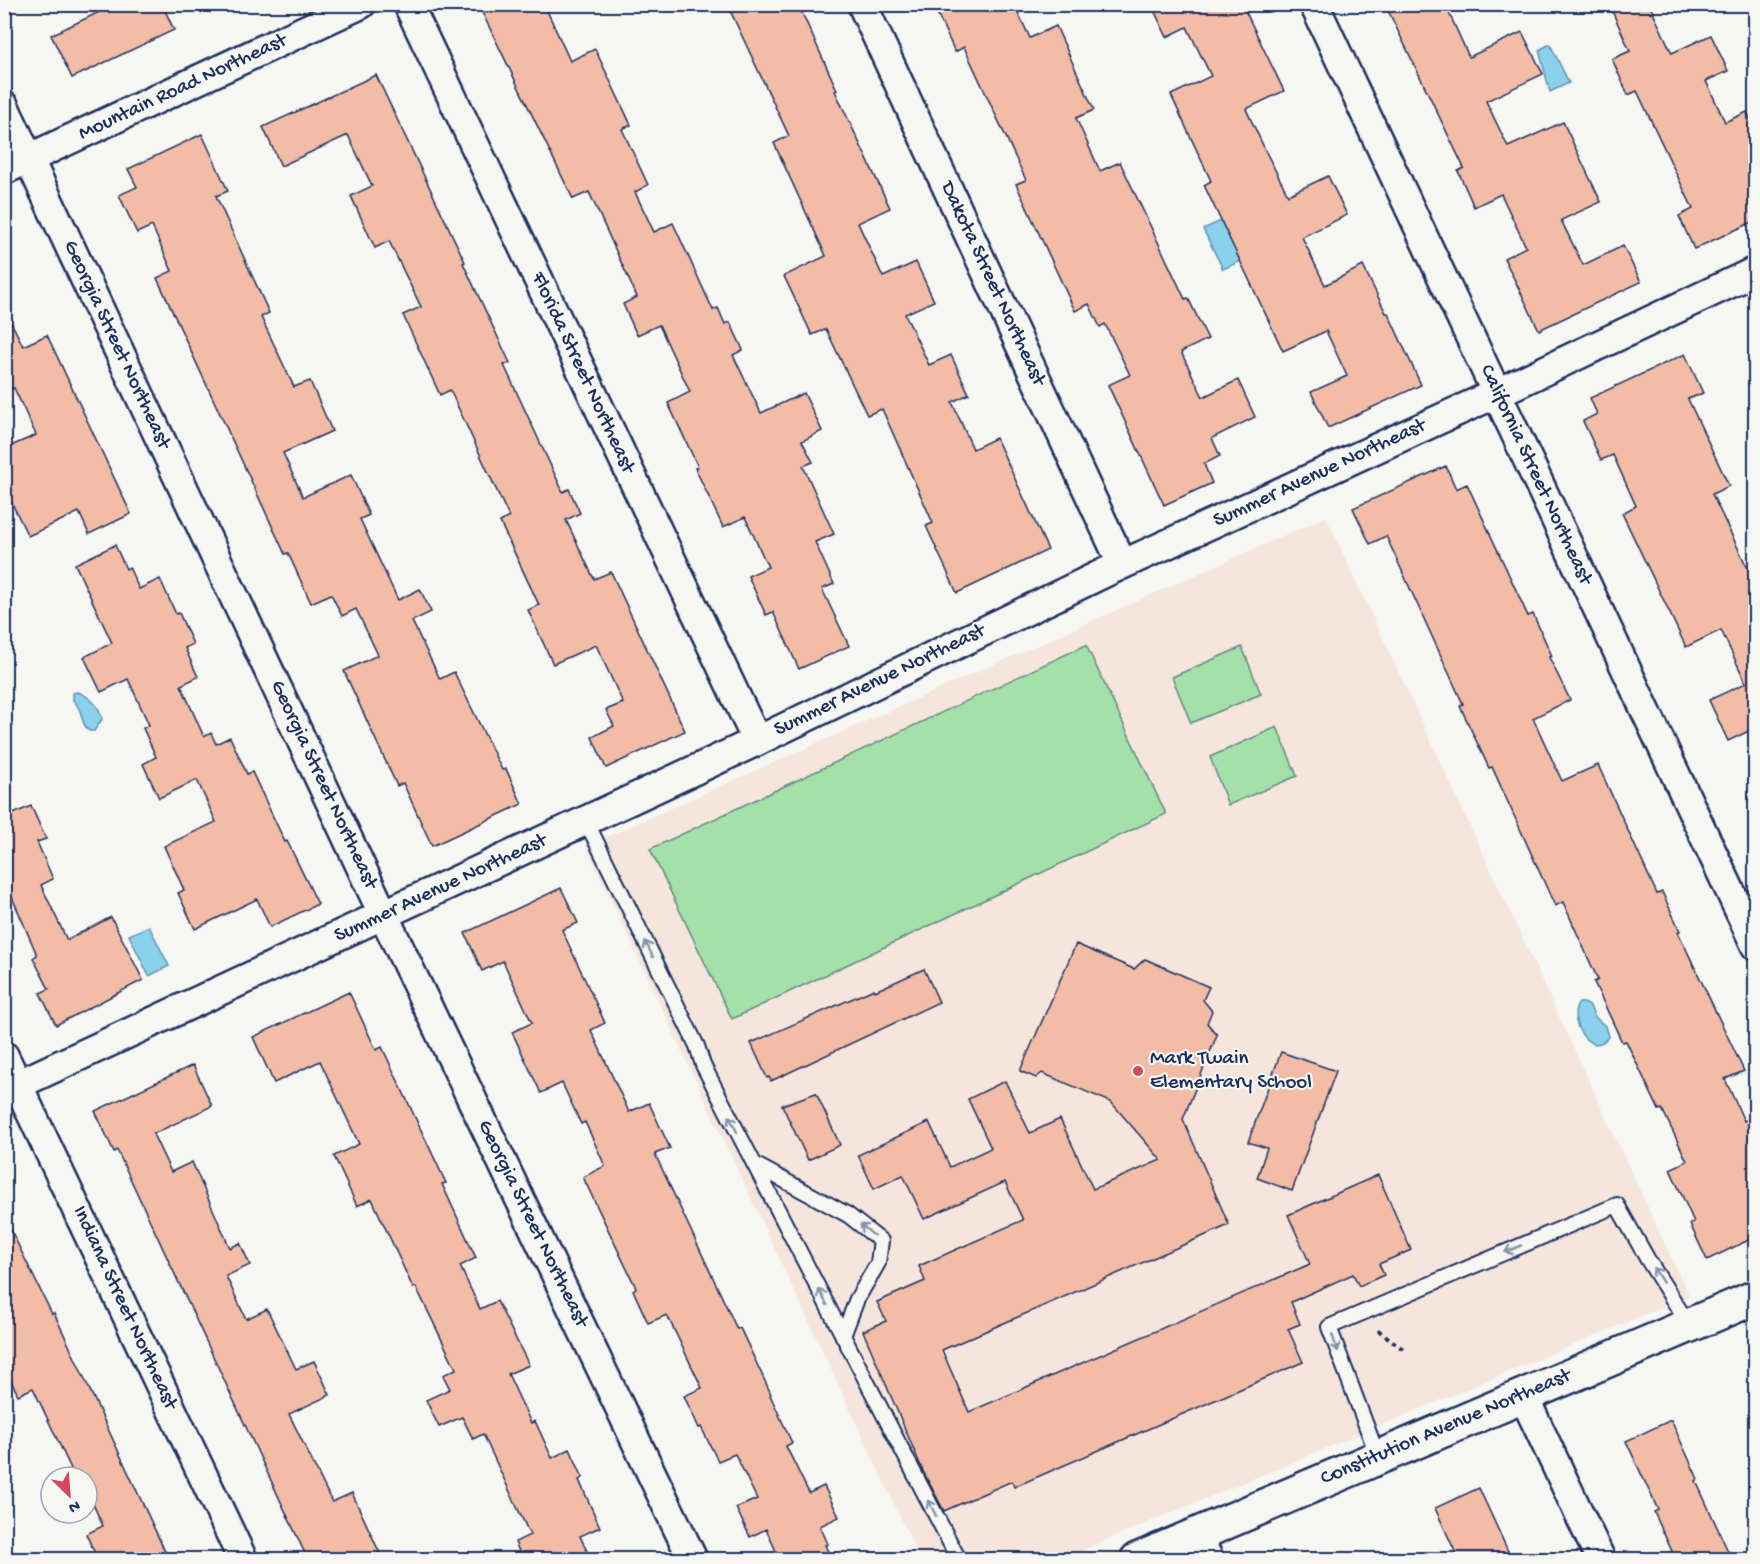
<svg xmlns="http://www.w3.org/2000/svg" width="1760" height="1564" font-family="'Gochi Hand',sans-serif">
<rect width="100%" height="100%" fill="#f6f6f2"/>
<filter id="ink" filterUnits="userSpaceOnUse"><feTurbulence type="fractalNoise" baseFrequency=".0167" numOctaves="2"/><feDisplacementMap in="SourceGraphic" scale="12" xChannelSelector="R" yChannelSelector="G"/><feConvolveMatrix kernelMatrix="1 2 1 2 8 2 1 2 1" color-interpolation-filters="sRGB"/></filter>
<g filter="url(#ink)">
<path fill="#f5e5dc" d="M 1326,517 L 1689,1296 L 1061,1559 L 920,1559 L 586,846 Z"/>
<g fill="#a4e1a9" stroke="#608884" stroke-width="1.5">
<path d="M 1086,645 L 1166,814 L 732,1019 L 650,849 Z"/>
<path d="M 1242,647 L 1261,694 L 1191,723 L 1172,677 Z"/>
<path d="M 1277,727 L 1297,776 L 1228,805 L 1210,757 Z"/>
</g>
<g fill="#8ad2eb" stroke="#5e91b3" stroke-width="1.5">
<path d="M 1550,44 L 1569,83 L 1550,92 L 1539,50 Z"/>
<path d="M 1221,221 L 1241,261 L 1223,269 L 1203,229 Z"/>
<path d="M 77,692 C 90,696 100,707 102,719 L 94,731 L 89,731 C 79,722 85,712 73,700 L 73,693 Z"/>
<path d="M 149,926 L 169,966 L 149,976 L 129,935 Z"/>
<path d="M 1579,1003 L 1584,1003 L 1590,1006 L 1594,1016 L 1605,1026 L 1608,1037 C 1590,1060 1566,1018 1579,1003 Z"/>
</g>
<g fill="#f3bca7" stroke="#1b2f5e" stroke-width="1.5">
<path d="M 116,4 L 162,4 L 174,30 L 72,78 L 51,35 Z"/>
<path d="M 478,4 L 544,4 L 570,61 L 595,49 L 631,125 L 622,129 L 648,185 L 635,192 L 654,232 L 673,223 L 713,310 L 718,308 L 725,324 L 730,322 L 743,350 L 733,355 L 761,413 L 804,393 L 822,431 L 802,441 L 813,462 L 803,466 L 834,534 L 815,542 L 834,584 L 822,589 L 849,646 L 799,669 L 773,612 L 766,615 L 748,576 L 768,567 L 745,517 L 723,527 L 695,468 L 698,467 L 668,403 L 690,392 L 659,325 L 637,335 L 623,304 L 637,297 L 589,192 L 573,199 Z"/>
<path d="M 727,4 L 798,4 L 837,90 L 835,91 L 890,208 L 858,223 L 883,277 L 916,262 L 934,301 L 905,314 L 929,365 L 951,355 L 969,394 L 952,402 L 973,449 L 996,438 L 1048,550 L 957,593 L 926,526 L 933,523 L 882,409 L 867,415 L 826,329 L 812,335 L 784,276 L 826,256 L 774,143 L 789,136 Z"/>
<path d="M 955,4 L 1014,4 L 1030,38 L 1056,26 L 1094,110 L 1076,118 L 1100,171 L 1120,162 L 1185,299 L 1188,298 L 1208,339 L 1181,352 L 1203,397 L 1238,380 L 1255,417 L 1212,438 L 1220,456 L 1204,464 L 1212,483 L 1164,505 L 1108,385 L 1130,375 L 1105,324 L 1100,327 L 1089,304 L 1075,311 L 1016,184 L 1026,180 L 964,47 L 955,52 L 937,13 Z"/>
<path d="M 1151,4 L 1242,4 L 1284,91 L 1246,109 L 1267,154 L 1288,195 L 1328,176 L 1347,215 L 1302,237 L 1325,285 L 1363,266 L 1386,313 L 1388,313 L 1421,385 L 1328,428 L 1311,392 L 1347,376 L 1326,331 L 1283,351 L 1204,185 L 1211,181 L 1171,95 L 1211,76 L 1187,27 L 1167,37 Z"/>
<path d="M 1385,4 L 1445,4 L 1469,57 L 1522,32 L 1543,74 L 1486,101 L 1508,147 L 1563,122 L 1601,202 L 1561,220 L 1583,265 L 1623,246 L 1641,282 L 1539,330 L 1504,258 L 1526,247 L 1501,194 L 1474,207 L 1458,171 L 1464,168 Z"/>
<path d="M 1609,4 L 1649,4 L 1672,53 L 1711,35 L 1728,71 L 1706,81 L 1725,122 L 1747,112 L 1755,131 L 1755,221 L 1694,249 L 1679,216 L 1693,209 L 1637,91 L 1628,95 L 1612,59 L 1630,51 Z"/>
<path d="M 376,75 L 465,262 L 463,263 L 510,363 L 504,365 L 563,492 L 569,489 L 580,513 L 566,520 L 594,579 L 611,572 L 685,731 L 606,768 L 592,737 L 614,726 L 606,710 L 623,703 L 596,645 L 553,664 L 528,610 L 539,605 L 500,522 L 509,517 L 450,390 L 440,395 L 403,315 L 421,307 L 389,241 L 375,248 L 351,196 L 372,186 L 348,135 L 281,166 L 263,127 Z"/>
<path d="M 202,134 L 228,191 L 216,196 L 269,313 L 261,317 L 294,387 L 310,381 L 332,431 L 283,453 L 303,497 L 351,475 L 369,515 L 360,519 L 398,600 L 420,589 L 431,612 L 412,621 L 440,679 L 454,672 L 502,770 L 506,769 L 522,804 L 432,846 L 403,783 L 397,786 L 344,671 L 378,655 L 356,609 L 342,616 L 331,594 L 311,603 L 288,553 L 285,554 L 157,278 L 172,271 L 152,226 L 137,233 L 119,195 L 137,187 L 128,169 Z"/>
<path d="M 4,308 L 23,346 L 47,335 L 131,514 L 89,534 L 79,512 L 28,536 L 4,487 L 4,449 L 36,435 L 14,388 L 4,392 Z"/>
<path d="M 1685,354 L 1703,393 L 1688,399 L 1729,486 L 1712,494 L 1748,569 L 1755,566 L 1755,728 L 1728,741 L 1709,700 L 1746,683 L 1721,630 L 1686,647 L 1622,513 L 1636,506 L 1613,455 L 1601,460 L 1583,421 L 1597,414 L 1590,398 Z"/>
<path d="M 1446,466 L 1456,489 L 1467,484 L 1528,616 L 1533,614 L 1552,656 L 1549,657 L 1570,700 L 1533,718 L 1562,781 L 1598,765 L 1657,894 L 1662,892 L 1680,931 L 1678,932 L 1744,1071 L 1725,1079 L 1744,1121 L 1755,1116 L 1755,1237 L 1707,1260 L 1690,1224 L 1694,1222 L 1670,1169 L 1687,1161 L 1662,1109 L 1659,1110 L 1626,1041 L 1622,1042 L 1594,982 L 1598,980 L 1563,902 L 1555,906 L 1492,767 L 1489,768 L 1460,706 L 1463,704 L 1386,536 L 1370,544 L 1353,508 Z"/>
<path d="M 115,545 L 126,569 L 129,567 L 139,589 L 160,579 L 176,614 L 179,613 L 193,644 L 185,648 L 198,677 L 181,685 L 204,737 L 211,733 L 216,744 L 230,737 L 247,774 L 252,772 L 285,842 L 287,841 L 318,904 L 270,927 L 257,899 L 195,929 L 178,893 L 184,890 L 164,846 L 216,822 L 197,780 L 159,798 L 143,764 L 156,757 L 143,728 L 149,725 L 128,679 L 101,692 L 84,657 L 112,643 L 75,564 Z"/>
<path d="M 31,806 L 46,839 L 37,842 L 53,879 L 41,885 L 67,940 L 111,917 L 143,980 L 56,1025 L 40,993 L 49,989 L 33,958 L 37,955 L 12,897 L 4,900 L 4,818 Z"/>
<path d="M 561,888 L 578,923 L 562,930 L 605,1023 L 591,1030 L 629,1112 L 649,1103 L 670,1148 L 655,1154 L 737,1329 L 740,1328 L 771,1394 L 770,1395 L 792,1443 L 786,1446 L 809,1493 L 824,1486 L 839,1517 L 820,1526 L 828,1544 L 825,1545 L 832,1560 L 780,1560 L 766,1529 L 750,1537 L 736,1508 L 757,1499 L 735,1454 L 718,1461 L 701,1427 L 699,1428 L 684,1396 L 702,1388 L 667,1315 L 648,1323 L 633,1290 L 636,1288 L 583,1177 L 605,1166 L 585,1122 L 581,1124 L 562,1083 L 541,1093 L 512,1032 L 532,1023 L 503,961 L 482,971 L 465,933 Z"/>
<path d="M 1076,944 L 1134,969 L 1145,959 L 1209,987 L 1203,1000 L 1212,1011 L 1207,1023 L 1217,1035 L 1183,1119 L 1229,1225 L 942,1350 L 969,1412 L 1310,1264 L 1288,1215 L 1378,1175 L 1411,1250 L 1379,1264 L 1384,1275 L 1359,1286 L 1353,1274 L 1291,1302 L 1300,1324 L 1288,1329 L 1303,1362 L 1014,1487 L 1012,1481 L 944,1511 L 923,1471 L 863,1331 L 886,1321 L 877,1302 L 925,1281 L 919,1266 L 1023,1220 L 1005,1182 L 924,1219 L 903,1175 L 874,1189 L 858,1155 L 929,1122 L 950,1167 L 991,1148 L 968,1099 L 1005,1081 L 1030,1133 L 1060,1119 L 1093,1189 L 1161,1160 L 1111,1102 L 1042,1073 L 1036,1078 L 1020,1071 Z"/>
<path d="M 924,969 L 939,1002 L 771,1081 L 769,1077 L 767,1078 L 751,1043 L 874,989 L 875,991 Z"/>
<path d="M 349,992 L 376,1050 L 382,1047 L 446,1183 L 442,1184 L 476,1258 L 460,1266 L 480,1309 L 497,1301 L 529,1365 L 508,1374 L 531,1423 L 535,1421 L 552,1458 L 570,1449 L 583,1478 L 579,1480 L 600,1527 L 580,1536 L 591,1560 L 523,1560 L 515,1542 L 530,1535 L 483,1434 L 473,1439 L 462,1417 L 439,1427 L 426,1400 L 450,1389 L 443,1375 L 456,1369 L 416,1287 L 413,1288 L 372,1199 L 357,1206 L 334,1156 L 359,1144 L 320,1061 L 274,1083 L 253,1037 Z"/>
<path d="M 1281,1052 L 1336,1071 L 1292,1191 L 1257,1178 L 1267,1148 L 1248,1142 Z"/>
<path d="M 193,1065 L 212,1106 L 153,1134 L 171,1172 L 192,1162 L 230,1248 L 240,1243 L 250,1265 L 226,1276 L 246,1319 L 267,1309 L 296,1369 L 314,1361 L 330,1395 L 289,1414 L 332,1502 L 352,1493 L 383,1560 L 308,1560 L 117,1150 L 114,1152 L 95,1111 Z"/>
<path d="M 816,1093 L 840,1145 L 808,1160 L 782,1105 Z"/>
<path d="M 4,1216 L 52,1314 L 54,1313 L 169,1560 L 98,1560 L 86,1534 L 103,1526 L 87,1491 L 87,1477 L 80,1477 L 79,1473 L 74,1475 L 33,1388 L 18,1395 L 4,1366 Z"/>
<path d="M 1671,1420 L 1698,1479 L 1696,1481 L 1732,1560 L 1676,1560 L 1654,1512 L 1658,1510 L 1626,1441 Z"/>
<path d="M 1479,1488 L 1512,1560 L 1459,1560 L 1435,1508 Z"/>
</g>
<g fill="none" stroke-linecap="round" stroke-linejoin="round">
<g stroke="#1b2f5e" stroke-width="18">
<g id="lane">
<path d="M 586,821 L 697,1046 L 703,1065 L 959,1560"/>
<path d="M 754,1164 L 848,1215 L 881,1241 L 878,1263 L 857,1299 L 843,1336"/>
<path d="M 1378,1457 L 1329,1327 L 1617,1205 L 1648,1260 L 1689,1325"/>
</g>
</g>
<g stroke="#1b2f5e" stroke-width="33">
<g id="street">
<path d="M 408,4 L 757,741"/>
<path d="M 862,4 L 1122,564"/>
<path d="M 1314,4 L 1756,946"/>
<path d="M 4,106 L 384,916 L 693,1560"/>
<path d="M 4,170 L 361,4"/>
<path d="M 4,1056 L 243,1560"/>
<path d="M 4,1091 L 757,741 L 1104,573 L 1497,393 L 1756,271"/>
<path d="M 1523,1395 L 1601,1560"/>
<path d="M 1197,1534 L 1209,1560"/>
</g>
</g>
<g stroke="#1b2f5e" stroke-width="38">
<path id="secondary" d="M 1137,1560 L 1756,1297"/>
</g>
<path stroke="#1b2f5e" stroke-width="4" stroke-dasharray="4.5 4.5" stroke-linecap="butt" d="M 1378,1330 L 1403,1349"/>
<use href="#lane" stroke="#f6f6f2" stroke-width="14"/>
<use href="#street" stroke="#f6f6f2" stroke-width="28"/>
<use href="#secondary" stroke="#f6f6f2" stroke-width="33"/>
</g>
<defs><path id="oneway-shaft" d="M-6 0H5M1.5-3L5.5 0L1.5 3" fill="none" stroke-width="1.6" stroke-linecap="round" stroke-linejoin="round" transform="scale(1.5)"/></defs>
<g stroke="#8892a8">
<use href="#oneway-shaft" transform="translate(649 949) rotate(-116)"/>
<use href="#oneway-shaft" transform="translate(733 1124) rotate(-117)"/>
<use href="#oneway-shaft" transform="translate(867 1230) rotate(-141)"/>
<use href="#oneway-shaft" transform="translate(1513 1249) rotate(157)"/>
<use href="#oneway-shaft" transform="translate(1658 1275) rotate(-122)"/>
<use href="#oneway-shaft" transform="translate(823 1297) rotate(-118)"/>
<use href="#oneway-shaft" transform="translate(1335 1343) rotate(71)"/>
<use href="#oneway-shaft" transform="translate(932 1508) rotate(-117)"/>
</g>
</g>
<circle fill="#d1495b" stroke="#f6f6f2" stroke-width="2" cx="1138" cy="1071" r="6"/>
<g text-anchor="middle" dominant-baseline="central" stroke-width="4.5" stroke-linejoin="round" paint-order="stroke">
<g font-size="21" fill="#1b2f5e" stroke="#f6f6f2">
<text transform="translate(183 88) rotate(-25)">Mountain Road Northeast</text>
<text transform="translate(992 284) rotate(65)">Dakota Street Northeast</text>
<text transform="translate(116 345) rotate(65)">Georgia Street Northeast</text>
<text transform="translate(582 373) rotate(65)">Florida Street Northeast</text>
<text transform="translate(1320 474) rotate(-25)">Summer Avenue Northeast</text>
<text transform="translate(1535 475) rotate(65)">California Street Northeast</text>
<text transform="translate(880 681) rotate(-26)">Summer Avenue Northeast</text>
<text transform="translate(323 785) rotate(65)">Georgia Street Northeast</text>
<text transform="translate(441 889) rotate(-25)">Summer Avenue Northeast</text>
<text transform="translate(532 1224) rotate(64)">Georgia Street Northeast</text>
<text transform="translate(124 1308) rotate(65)">Indiana Street Northeast</text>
<text transform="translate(1446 1428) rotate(-23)">Constitution Avenue Northeast</text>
</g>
<g font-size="21" fill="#1b2f5e" stroke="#f6f6f2" text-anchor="start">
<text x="1150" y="1059">Mark Twain<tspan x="1150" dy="24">Elementary School</tspan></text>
</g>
</g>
<rect width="1760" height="1564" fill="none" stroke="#f6f6f2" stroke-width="24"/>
<rect x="12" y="12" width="1736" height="1540" fill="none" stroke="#1b2f5e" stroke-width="2" filter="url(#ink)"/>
<g transform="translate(69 1495) rotate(155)"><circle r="28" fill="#f6f6f2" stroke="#9ea6b7" stroke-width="1.5"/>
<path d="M0-4.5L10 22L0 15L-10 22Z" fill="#d1495b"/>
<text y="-9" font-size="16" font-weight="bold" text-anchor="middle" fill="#1b2f5e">N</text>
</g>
</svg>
